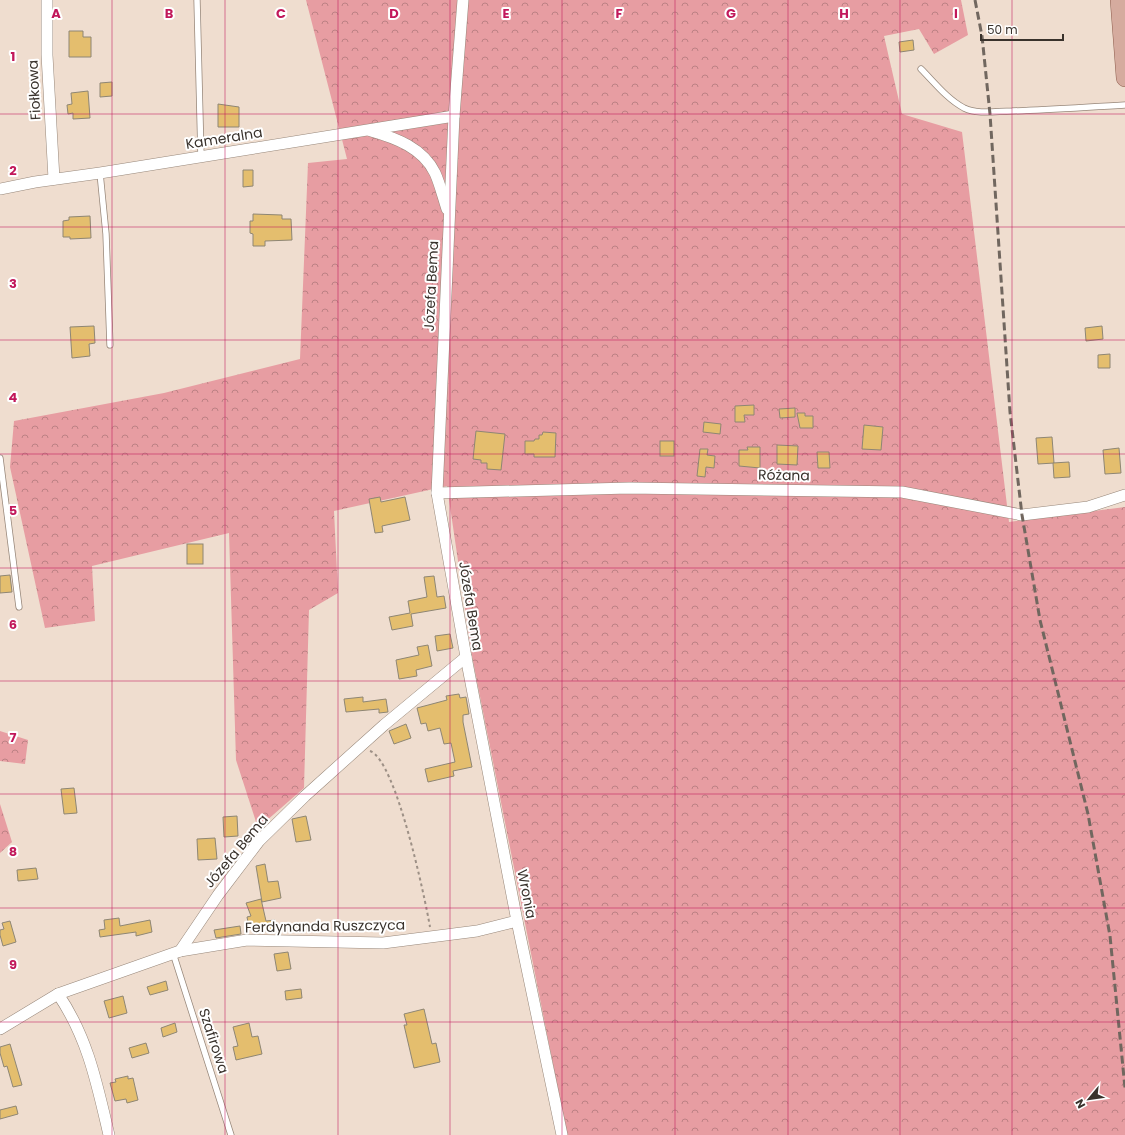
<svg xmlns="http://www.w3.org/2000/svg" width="1125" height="1135" font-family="Poppins,sans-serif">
<defs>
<pattern id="forest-crowns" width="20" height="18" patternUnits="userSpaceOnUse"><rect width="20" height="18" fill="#e79da2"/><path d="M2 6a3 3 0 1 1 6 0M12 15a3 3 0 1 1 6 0" fill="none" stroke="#bc8184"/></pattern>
</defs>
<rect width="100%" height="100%" fill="#efddcf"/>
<g fill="url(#forest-crowns)">
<path d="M 306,0 L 961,0 L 968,35 L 934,54 L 919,29 L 884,36 L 902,114 L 962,132 L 1009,522 L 1125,507 L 1125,1135 L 567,1135 L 472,656 L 447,486 L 334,511 L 338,593 L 309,610 L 304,788 L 258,828 L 236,760 L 229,533 L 92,566 L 95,621 L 45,628 L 10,467 L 14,421 L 164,393 L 300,359 L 308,163 L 347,159 Z"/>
<path d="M 0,731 L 28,740 L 25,764 L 0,761 Z"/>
<path d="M 0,804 L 12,842 L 0,853 Z"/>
</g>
<g fill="#e4be6e" stroke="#8e8674">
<path d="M 69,31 L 83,31 L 83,37 L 91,37 L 91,57 L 69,57 Z"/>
<path d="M 913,40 L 914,50 L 900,52 L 899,42 Z"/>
<path d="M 112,82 L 112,96 L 100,97 L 100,83 Z"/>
<path d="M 88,91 L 90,118 L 73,119 L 73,113 L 68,114 L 67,105 L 72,104 L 71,93 Z"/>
<path d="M 218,104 L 239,107 L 239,127 L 218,127 Z"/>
<path d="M 243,170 L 253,170 L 253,186 L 243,187 Z"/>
<path d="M 253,214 L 282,215 L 282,219 L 291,219 L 292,240 L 265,241 L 265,246 L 253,246 L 253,234 L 250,233 L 250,221 L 253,221 Z"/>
<path d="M 90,216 L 91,238 L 70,239 L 70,237 L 63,237 L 63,221 L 69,220 L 69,217 Z"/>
<path d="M 94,326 L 95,343 L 89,344 L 90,356 L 72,358 L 70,327 Z"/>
<path d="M 1102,326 L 1103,339 L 1086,341 L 1085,328 Z"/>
<path d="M 1110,354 L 1110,368 L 1098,368 L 1098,355 Z"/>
<path d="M 754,405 L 754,415 L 744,415 L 745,422 L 735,422 L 735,406 Z"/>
<path d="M 795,408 L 795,417 L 780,418 L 779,409 Z"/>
<path d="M 797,413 L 805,413 L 805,416 L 813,416 L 813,428 L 800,428 Z"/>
<path d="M 704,422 L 721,424 L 720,434 L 703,432 Z"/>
<path d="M 864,425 L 883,427 L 881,450 L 862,449 Z"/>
<path d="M 476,431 L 505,434 L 501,470 L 487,469 L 487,463 L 481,463 L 481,460 L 473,459 Z"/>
<path d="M 543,432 L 556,433 L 555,457 L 534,457 L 534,454 L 525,454 L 525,441 L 534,441 L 535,439 L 539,439 L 539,435 L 542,435 Z"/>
<path d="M 1052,437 L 1054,463 L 1038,464 L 1036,438 Z"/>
<rect x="660" y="441" width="14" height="15"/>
<path d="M 777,445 L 798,446 L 797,465 L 777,464 Z"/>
<path d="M 747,447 L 760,447 L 760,468 L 739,466 L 739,450 L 748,450 Z"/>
<path d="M 1119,448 L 1121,473 L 1105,474 L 1103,450 Z"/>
<path d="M 700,449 L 708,449 L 707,455 L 715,456 L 714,468 L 706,467 L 705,477 L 697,476 Z"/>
<path d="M 817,452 L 829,452 L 830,468 L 818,468 Z"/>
<path d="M 1069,462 L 1070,477 L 1054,478 L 1053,463 Z"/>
<path d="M 380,497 L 381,502 L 405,497 L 410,520 L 382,526 L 383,532 L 375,533 L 369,499 Z"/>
<rect x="187" y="544" width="16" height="20"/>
<path d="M 10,575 L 12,592 L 0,593 L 0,576 Z"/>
<path d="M 434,576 L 437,597 L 444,596 L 446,608 L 411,614 L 413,626 L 392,630 L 389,617 L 410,613 L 408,601 L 427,597 L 424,577 Z"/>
<path d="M 450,634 L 453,648 L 437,651 L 435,636 Z"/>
<path d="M 428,645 L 432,666 L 416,670 L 417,676 L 399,679 L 396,660 L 419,655 L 417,647 Z"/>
<path d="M 459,694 L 460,698 L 466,697 L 469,714 L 463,715 L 463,722 L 472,767 L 453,771 L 454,776 L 428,782 L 425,769 L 455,762 L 451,743 L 444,744 L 440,728 L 428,731 L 426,723 L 421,724 L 417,708 L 447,700 L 446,696 Z"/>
<path d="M 363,697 L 363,702 L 386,699 L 388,712 L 379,713 L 379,709 L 346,712 L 344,699 Z"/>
<path d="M 406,724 L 411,738 L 394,744 L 389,731 Z"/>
<path d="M 74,788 L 77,813 L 64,814 L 61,789 Z"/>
<path d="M 237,816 L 238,836 L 224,837 L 223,817 Z"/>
<path d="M 306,816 L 311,840 L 296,842 L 292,819 Z"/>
<path d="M 215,838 L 217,859 L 198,860 L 197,839 Z"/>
<path d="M 265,864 L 268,882 L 278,881 L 281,898 L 262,902 L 256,866 Z"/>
<path d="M 36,868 L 38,879 L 18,881 L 17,870 Z"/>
<path d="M 261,899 L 266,921 L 275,920 L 276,930 L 263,931 L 262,925 L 249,927 L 247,917 L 251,916 L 246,903 Z"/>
<path d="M 119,918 L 120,926 L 150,920 L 152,932 L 136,936 L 136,932 L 100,937 L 99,930 L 105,929 L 104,920 Z"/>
<path d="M 10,921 L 16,942 L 3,946 L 0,935 L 0,930 L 4,929 L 2,923 Z"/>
<path d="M 240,926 L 241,934 L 216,938 L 214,930 Z"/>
<path d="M 288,952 L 291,969 L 277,971 L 274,954 Z"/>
<path d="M 166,981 L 168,990 L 150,995 L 147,987 Z"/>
<path d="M 301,989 L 302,998 L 286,1000 L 285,991 Z"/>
<path d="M 123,996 L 127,1013 L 109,1018 L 104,1001 Z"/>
<path d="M 424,1009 L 432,1044 L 436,1043 L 440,1062 L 414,1068 L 404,1025 L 407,1025 L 404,1014 Z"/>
<path d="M 175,1023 L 177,1032 L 163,1037 L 161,1028 Z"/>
<path d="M 249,1023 L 252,1037 L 258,1036 L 262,1054 L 236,1060 L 233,1047 L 238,1046 L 233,1027 Z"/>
<path d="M 146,1043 L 149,1053 L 132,1058 L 129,1048 Z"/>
<path d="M 10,1044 L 22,1085 L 13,1087 L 7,1066 L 4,1067 L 0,1053 L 0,1047 Z"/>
<path d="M 128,1076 L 128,1079 L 133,1078 L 138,1100 L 127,1103 L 126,1099 L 115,1101 L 110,1083 L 116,1082 L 115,1079 Z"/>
<path d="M 16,1106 L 18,1114 L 0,1119 L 0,1110 Z"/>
</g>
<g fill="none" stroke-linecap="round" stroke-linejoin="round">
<g stroke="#97877a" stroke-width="7">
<g id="service">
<path d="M 197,0 L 201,157"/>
<path d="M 921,69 C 934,82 947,99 964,108 C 979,115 996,111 1012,111 C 1050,110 1087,107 1125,105"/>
<path d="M 100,173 L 106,234 L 110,345"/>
<path d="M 0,458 L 19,607"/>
<path d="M 173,953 L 231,1135"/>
</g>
</g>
<g stroke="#97877a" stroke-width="12">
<g id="minor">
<path d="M 47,0 L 47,55 L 54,179"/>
<path d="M 371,131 C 396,138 423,148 435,173 C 440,184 443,197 447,209"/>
<path d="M 0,189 L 35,182 L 100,173 L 454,116"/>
<path d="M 437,493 L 629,488 L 902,492 L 1022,515 L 1088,507 L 1125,495"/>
<path d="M 466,657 L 517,921 L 562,1135"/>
<path d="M 180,951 L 247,940 L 383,943 L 477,931 L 517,921"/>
<path d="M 58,994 C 88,1038 97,1084 109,1135"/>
<path d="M 0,1029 L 58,994 L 180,951 L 218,895 L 259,841 L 305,796 L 384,725 L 466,657 L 437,493 L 454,116 L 463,0"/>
</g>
</g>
<g stroke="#8c5c4c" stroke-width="18">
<path id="primary" d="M 1119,0 L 1125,78"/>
</g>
<path stroke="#9d9086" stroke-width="2" stroke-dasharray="3 3" stroke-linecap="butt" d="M 370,751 C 396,760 425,898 430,927"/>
<use href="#service" stroke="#fff" stroke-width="5.5"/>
<use href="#minor" stroke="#fff" stroke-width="11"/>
<use href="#primary" stroke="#d5ab9e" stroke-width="17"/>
<path stroke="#71675f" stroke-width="3" stroke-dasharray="8 4" stroke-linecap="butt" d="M 975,0 L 982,36 L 990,114 L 1010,412 L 1022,515 L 1040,620 L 1088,814 L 1110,936 L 1125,1088"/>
</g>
<path fill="none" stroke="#c2185b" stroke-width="1" stroke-opacity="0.55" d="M 112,0 L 112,1135M 225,0 L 225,1135M 338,0 L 338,1135M 450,0 L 450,1135M 562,0 L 562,1135M 675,0 L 675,1135M 788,0 L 788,1135M 900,0 L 900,1135M 1012,0 L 1012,1135M 0,114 L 1125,114M 0,227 L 1125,227M 0,340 L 1125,340M 0,454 L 1125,454M 0,568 L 1125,568M 0,681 L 1125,681M 0,794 L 1125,794M 0,908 L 1125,908M 0,1022 L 1125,1022"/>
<g text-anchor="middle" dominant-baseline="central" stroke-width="4" stroke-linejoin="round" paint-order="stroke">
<g font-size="14" fill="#39322c" stroke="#fff">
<text transform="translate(34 90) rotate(-93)">Fiołkowa</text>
<text transform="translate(224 138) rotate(-9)">Kameralna</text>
<text transform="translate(431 286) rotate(-87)">Józefa Bema</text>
<text transform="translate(784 475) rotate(1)">Różana</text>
<text transform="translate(471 606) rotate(81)">Józefa Bema</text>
<text transform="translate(236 851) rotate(-50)">Józefa Bema</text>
<text transform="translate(527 894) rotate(79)">Wronia</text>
<text transform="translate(325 926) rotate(-1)">Ferdynanda Ruszczyca</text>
<text transform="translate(214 1041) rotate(72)">Szafirowa</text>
</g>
</g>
<g font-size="13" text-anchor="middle" font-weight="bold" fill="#c2185b" stroke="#fff" stroke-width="4" stroke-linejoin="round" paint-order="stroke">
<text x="56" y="18">A</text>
<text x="169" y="18">B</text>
<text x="281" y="18">C</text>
<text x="394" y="18">D</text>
<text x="506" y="18">E</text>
<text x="619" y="18">F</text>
<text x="731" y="18">G</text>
<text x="844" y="18">H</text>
<text x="956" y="18">I</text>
<text x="13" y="61">1</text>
<text x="13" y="175">2</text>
<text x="13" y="288">3</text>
<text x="13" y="402">4</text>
<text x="13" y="515">5</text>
<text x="13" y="629">6</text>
<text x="13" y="742">7</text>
<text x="13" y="856">8</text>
<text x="13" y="969">9</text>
</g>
<g transform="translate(1089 1099) rotate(241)" stroke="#ffffff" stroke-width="3" paint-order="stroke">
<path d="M0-3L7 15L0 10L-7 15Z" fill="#39322c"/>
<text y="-6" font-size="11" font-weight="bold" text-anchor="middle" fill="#39322c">N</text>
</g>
<path d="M981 34v6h82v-6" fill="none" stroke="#39322c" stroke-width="2"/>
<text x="987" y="34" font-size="12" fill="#39322c" stroke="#ffffff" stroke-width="3" paint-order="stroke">50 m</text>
</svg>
